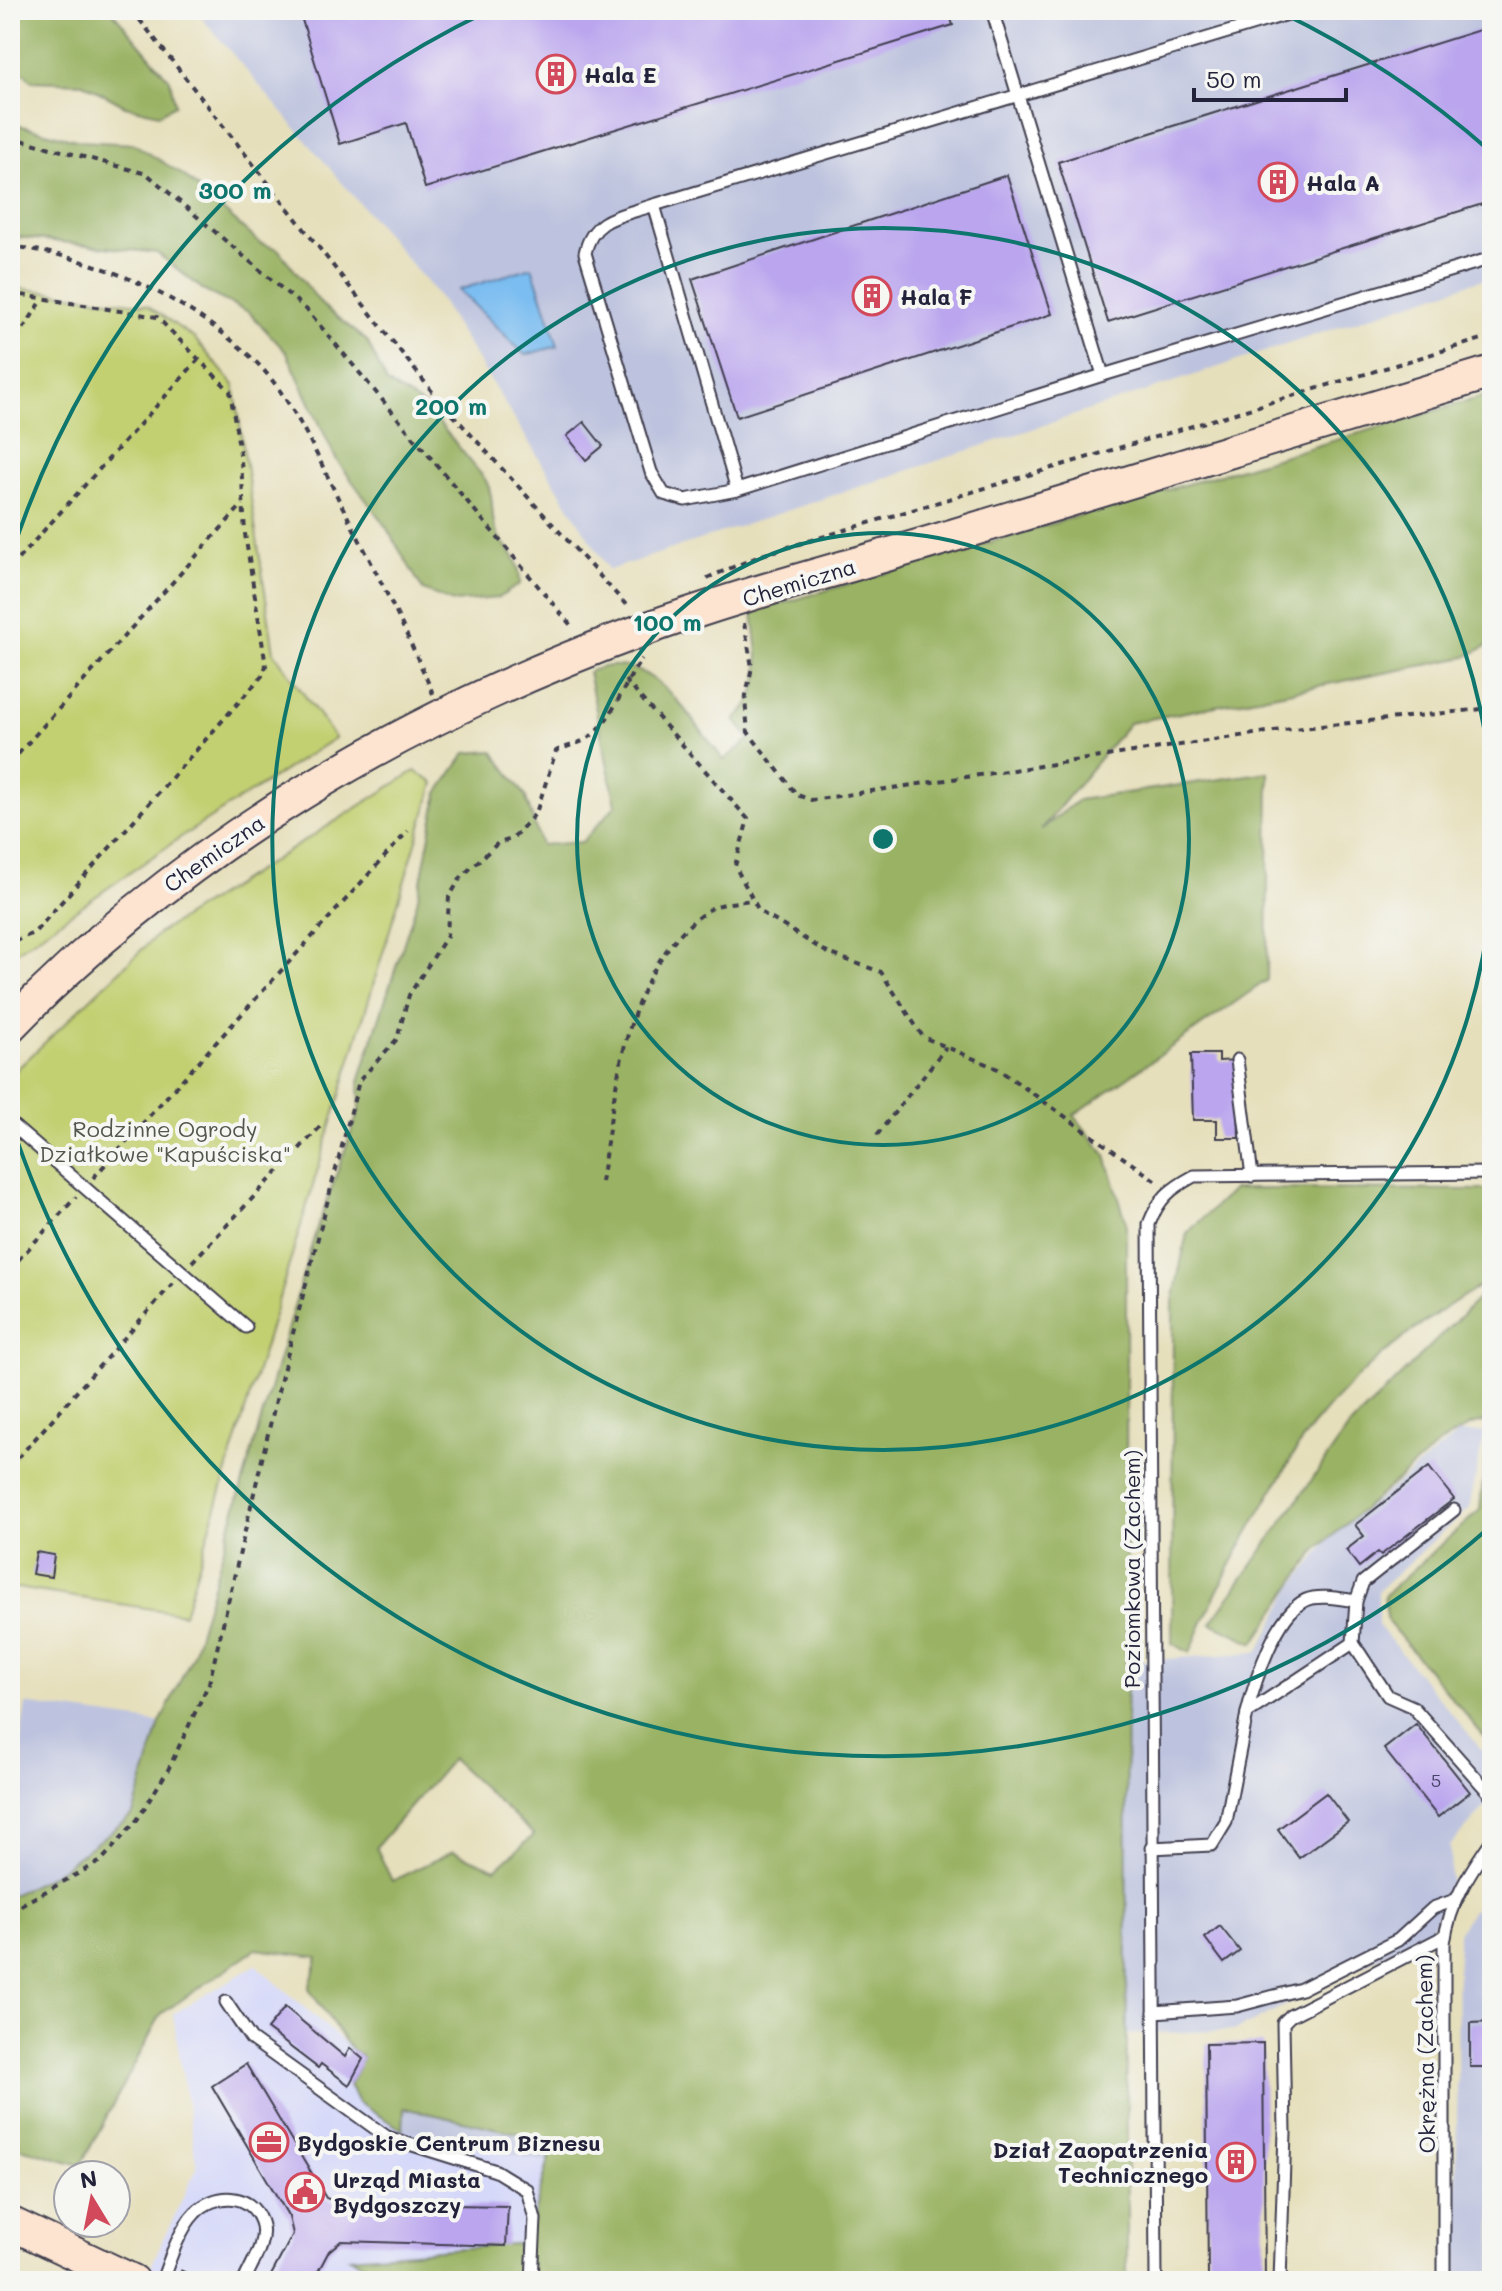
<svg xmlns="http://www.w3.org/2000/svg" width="1502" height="2291" font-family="Mali,sans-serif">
<rect width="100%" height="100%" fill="#f6f6f2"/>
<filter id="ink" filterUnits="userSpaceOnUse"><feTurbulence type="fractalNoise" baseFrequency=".0125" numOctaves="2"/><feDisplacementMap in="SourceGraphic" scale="16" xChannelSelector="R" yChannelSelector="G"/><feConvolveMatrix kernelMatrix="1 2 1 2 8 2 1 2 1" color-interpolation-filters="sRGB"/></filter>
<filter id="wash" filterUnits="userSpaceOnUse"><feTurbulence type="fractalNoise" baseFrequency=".006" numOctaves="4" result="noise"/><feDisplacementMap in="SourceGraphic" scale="32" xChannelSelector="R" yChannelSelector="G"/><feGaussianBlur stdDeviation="1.8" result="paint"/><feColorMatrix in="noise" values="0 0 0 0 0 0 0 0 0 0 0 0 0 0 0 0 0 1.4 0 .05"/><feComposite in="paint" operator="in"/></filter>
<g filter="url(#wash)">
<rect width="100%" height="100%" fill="#e6dfbb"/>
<path fill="#d5d8f9" d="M 256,1965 L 387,2080 L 565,2161 L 532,2281 L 144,2281 L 197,2168 L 173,2014 Z"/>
<g fill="#bdc3de">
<path d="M 195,10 L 1492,10 L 1492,276 L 609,570 L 435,292 Z"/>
<path d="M 1485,1432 L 1469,1508 L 1378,1591 L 1378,1625 L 1492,1762 L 1492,1799 L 1450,1846 L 1451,1884 L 1431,1930 L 1237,2030 L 1113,2035 L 1125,1662 L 1258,1652 L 1292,1588 L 1330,1538 L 1459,1433 Z"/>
<path d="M 26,1704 L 160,1723 L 133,1815 L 53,1875 L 10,1896 L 10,1810 Z"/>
<path d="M 1492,1906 L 1492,2281 L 1456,2281 L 1458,1932 L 1472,1910 Z"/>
<path d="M 403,2108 L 554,2141 L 546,2162 L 403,2130 Z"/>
</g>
<g fill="#c3d072" stroke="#727956" stroke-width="2">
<path d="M 10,287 L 147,305 L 195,339 L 234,385 L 274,652 L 335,738 L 181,837 L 13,954 L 10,951 Z"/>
<path d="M 415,771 L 434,783 L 184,1614 L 10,1587 L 10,1076 L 159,933 Z"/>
</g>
<g fill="#9ab264" stroke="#5e6a50" stroke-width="2" fill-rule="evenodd">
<path d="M 10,10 L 111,10 L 170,80 L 175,105 L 159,114 L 125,106 L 83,83 L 32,81 L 10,60 Z"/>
<path d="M 10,123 L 80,141 L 134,144 L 183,175 L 260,243 L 278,249 L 322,305 L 367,341 L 387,383 L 426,407 L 485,479 C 495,496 490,510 495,528 C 504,553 519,549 520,584 L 498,598 L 453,602 L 423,590 L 386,527 L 336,459 L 287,353 L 249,312 L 206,292 L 157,253 L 10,236 Z"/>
<path d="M 1492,394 L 1492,643 L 1466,657 L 1129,723 L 1041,830 L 1078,800 L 1269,772 L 1267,980 L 1074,1115 L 1106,1156 L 1126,1221 L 1127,2281 L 398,2281 L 350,2257 L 526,2243 L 554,2141 L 404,2108 L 403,2130 L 358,2103 L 349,2085 L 363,2058 L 350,2048 L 309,1989 L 318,1957 L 256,1949 L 161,2014 L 81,2165 L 10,2145 L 10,1896 L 53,1875 L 133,1815 L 160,1723 L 193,1654 L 315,1234 L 360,1108 L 359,1081 L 417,902 L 438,793 L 466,753 L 493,751 L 525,795 L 541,845 L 582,842 L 616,805 L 588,672 C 651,643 689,719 724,760 L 750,739 L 735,720 C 769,688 757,654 753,612 ZM 452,1759 L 534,1835 L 496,1869 L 453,1851 L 392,1881 L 376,1847 Z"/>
<path d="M 1234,1189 L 1492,1190 L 1492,1279 C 1426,1317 1362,1365 1314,1424 C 1301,1439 1292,1458 1282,1475 C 1247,1532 1214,1591 1190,1653 L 1172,1643 L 1173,1301 L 1187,1233 Z"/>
<path d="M 1492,1285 L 1492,1746 L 1388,1622 L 1384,1596 L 1480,1510 L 1489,1421 L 1471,1425 L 1440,1443 L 1316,1550 L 1254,1643 L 1211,1623 L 1349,1427 Z"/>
</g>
<path fill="#7bbdf1" stroke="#4e7096" stroke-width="2" d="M 532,267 L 558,346 L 525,355 L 459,290 Z"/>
<g id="blocks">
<g fill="#baa5ee">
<path d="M 299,10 L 948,10 L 953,25 L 425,188 L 406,123 L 340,144 Z"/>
<path d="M 1492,26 L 1492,201 L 1108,322 L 1058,162 Z"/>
<path d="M 1007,175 L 1052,314 L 737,417 L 692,279 Z"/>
<path d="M 584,422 L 603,446 L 586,460 L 567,436 Z"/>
<path d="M 1191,1054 L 1219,1054 L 1219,1061 L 1237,1060 L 1239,1138 L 1217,1138 L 1217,1120 L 1193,1120 Z"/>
<path d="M 1429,1467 L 1454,1499 L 1381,1555 L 1378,1552 L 1359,1567 L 1346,1550 L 1364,1536 L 1355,1525 Z"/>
<path d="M 36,1552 L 54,1555 L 51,1577 L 32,1574 Z"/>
<path d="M 1416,1724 L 1470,1792 L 1438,1817 L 1384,1749 Z"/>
<path d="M 1326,1793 L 1348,1822 L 1299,1858 L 1278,1829 Z"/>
<path d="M 1220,1926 L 1240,1951 L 1224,1963 L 1205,1938 Z"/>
<path d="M 285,2007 L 345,2057 L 350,2048 L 363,2059 L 349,2085 L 321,2064 L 318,2068 L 267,2029 Z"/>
<path d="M 1492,2022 L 1492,2067 L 1470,2067 L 1470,2023 Z"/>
<path d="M 1263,2043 L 1265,2281 L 1208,2281 L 1206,2044 Z"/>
<path d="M 246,2064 L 326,2198 L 339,2203 L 508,2206 L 506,2246 L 341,2241 L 329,2251 L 313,2281 L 268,2281 L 293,2234 L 289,2217 L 212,2086 Z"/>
</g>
</g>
</g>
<g filter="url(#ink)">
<use href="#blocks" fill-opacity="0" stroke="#3f3e4e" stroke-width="2"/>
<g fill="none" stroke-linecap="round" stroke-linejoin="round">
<g stroke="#3f3e4e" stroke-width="15">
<g id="lane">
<path d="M 992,10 L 1103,375 L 1492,258"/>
<path d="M 654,205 C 622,216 593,216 585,253 L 651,472 L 664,494 L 685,500 L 737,490"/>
<path d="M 1103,375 L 737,490 L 654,205 L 1301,10"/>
<path d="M 1237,1060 L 1252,1176"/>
<path d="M 10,1123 L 246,1327"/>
<path d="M 1454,1510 L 1363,1582 L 1356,1601 L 1353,1643 L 1388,1696 L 1413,1707 L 1492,1796"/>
<path d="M 1247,1713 C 1254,1684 1276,1613 1306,1600 C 1320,1594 1341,1599 1356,1601"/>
<path d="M 1151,1848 L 1212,1845 L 1226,1822 L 1247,1713 L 1353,1643"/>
<path d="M 226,2002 L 251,2039 L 387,2137 L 496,2171 L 527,2190 L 535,2219 L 532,2281"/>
<path d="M 1154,2012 L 1237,2006 L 1301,1989 L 1398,1940 L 1433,1908 L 1455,1900"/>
<path d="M 10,2272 L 29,2281"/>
<path d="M 162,2281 C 169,2261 180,2228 195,2213 C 214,2193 250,2191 261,2222 C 268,2240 251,2265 244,2281"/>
<path d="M 1156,2281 L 1149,1224 C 1159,1198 1170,1189 1194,1176 L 1492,1173"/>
<path d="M 1280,2281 L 1285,2132 L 1283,2023 L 1290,2016 L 1445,1936"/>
<path d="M 1444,2281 L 1444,1943 C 1450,1902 1469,1873 1492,1840"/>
</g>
</g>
<g stroke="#3f3e4e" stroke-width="36">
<g id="secondary">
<path d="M 10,1026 C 185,845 405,717 640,631 C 740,594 845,568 948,537 C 1129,482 1311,427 1492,372"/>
<path d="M 10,2223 L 133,2281"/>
</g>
</g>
<g stroke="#3f3e4e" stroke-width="4" stroke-dasharray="6 6" stroke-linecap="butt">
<path d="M 132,10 L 434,394 L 629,608"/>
<path d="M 10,137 L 147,174 L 307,310 L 574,629"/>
<path d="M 10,246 C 99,257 188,298 253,359 C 290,394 316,453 338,498 C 371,562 405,627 433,694"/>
<path d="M 10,293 L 157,317 L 230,391 L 241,460 L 245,534 L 266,666 L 262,676 L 34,933 L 10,943"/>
<path d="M 10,349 L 43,299"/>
<path d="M 10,568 L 198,360"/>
<path d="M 707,578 L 762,555 L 1492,336"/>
<path d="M 744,623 L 752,667 L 745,700 L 748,732 L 797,795 L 812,800 L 1274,731 L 1492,708"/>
<path d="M 625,680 L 748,819 L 735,866 L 759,911 L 828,953 L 881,972 L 923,1037 L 998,1069 L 1159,1183"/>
<path d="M 10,763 L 243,504"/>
<path d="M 877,1135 L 946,1047"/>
<path d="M 93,1178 L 408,831"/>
<path d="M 601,1182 C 616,1091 623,965 710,909 C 720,903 739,902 752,900"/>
<path d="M 192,1262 L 320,1127"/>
<path d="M 10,1269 L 76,1197"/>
<path d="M 10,1467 L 173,1283"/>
<path d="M 10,1911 L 101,1861 L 137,1820 L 168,1770 L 209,1683 L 280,1383 L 359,1081 L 397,1039 L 409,995 L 447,936 L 449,897 L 462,876 L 498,843 L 512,839 L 536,813 L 556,751 C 567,746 583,743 592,735 C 615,716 624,682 642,659"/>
<path d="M 180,2271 L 202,2281"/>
</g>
<use href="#lane" stroke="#fff" stroke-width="11"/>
<use href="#secondary" stroke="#fde4d1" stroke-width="32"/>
</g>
</g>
<g fill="none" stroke="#0f766e" stroke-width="4">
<circle cx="883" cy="839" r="306"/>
<path d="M1492 892A611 611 0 1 1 1492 786"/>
<path d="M1491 1526A917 917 0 0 1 11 1122M11 556A917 917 0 0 1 488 11M1278 11A917 917 0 0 1 1491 152"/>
</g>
<defs>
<g id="building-ring" transform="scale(2)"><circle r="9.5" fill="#f6f6f2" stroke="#d1495b" stroke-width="1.5"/><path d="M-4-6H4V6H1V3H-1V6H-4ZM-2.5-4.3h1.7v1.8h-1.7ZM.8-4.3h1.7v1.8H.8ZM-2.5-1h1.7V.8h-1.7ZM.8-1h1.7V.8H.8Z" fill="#d1495b"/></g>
<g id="office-ring" transform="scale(2)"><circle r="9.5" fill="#f6f6f2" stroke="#d1495b" stroke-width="1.5"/><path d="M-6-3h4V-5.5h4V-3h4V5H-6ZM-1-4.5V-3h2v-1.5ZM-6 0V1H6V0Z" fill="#d1495b"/></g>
<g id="civic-ring" transform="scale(2)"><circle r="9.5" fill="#f6f6f2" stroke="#d1495b" stroke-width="1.5"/><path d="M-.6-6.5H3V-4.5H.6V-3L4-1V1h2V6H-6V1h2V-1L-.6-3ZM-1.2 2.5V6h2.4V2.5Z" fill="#d1495b"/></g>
</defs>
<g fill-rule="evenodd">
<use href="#building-ring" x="556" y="74"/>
<use href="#building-ring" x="1278" y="182"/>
<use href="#building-ring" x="872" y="296"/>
<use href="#office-ring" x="269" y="2142"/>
<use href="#building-ring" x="1236" y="2162"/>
<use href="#civic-ring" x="305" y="2192"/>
</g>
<g text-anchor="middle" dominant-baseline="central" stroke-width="8" stroke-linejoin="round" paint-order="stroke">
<g font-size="18" fill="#484368">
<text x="1436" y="1780">5</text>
</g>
<g font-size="22" font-weight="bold" fill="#22223b" stroke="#f6f6f2" text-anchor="start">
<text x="584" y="74">Hala E</text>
<text x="1306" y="182">Hala A</text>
<text x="900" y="296">Hala F</text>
<text x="297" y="2142">Bydgoskie Centrum Biznesu</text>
<text x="1208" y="2149" text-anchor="end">Dział Zaopatrzenia<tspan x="1208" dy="25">Technicznego</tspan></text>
<text x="333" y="2179">Urząd Miasta<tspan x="333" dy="25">Bydgoszczy</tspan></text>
</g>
<g font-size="22" fill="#22223b" stroke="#f6f6f2">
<text transform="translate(799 582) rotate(-17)">Chemiczna</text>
<text transform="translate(214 853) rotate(-35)">Chemiczna</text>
<text transform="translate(1131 1569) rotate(-90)">Poziomkowa (Zachem)</text>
<text transform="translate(1425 2054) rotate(-91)">Okrężna (Zachem)</text>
</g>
<g font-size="22" fill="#52564c" stroke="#f6f6f2">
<text x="165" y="1128">Rodzinne Ogrody<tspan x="165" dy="25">Działkowe "Kapuściska"</tspan></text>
</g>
</g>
<circle cx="883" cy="839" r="12" fill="#0f766e" stroke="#f6f6f2" stroke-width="4"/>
<g font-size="24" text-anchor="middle" font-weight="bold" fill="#0f766e" stroke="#f6f6f2" stroke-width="8" stroke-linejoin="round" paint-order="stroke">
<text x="235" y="199">300 m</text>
<text x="451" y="415">200 m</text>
<text x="667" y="631">100 m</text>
</g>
<rect width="1502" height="2291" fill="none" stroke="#f6f6f2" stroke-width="40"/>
<g transform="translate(92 2199) rotate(350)"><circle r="38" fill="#f6f6f2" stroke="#a1a1a9" stroke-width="2"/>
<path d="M0-6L14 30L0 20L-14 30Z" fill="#d1495b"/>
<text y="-12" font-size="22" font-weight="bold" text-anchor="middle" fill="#22223b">N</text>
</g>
<path d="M1194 88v12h152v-12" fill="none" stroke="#22223b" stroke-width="4"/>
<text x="1206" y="88" font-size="24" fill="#22223b" stroke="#f6f6f2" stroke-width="6" paint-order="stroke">50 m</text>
</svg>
